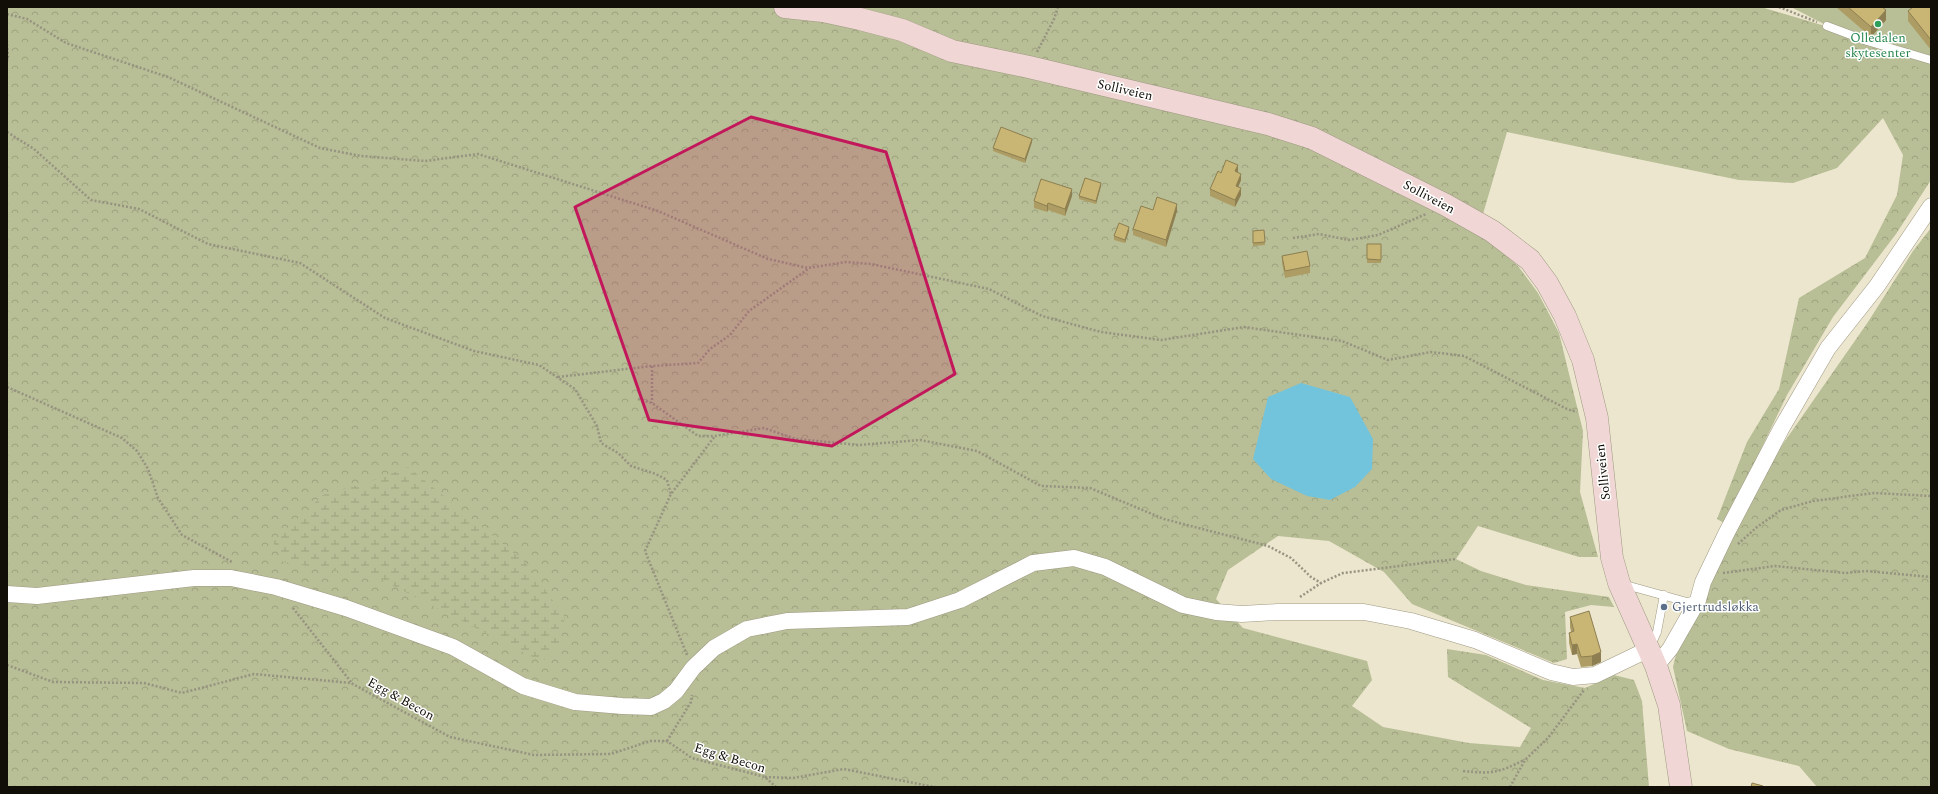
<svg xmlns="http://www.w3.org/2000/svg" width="1938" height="794" font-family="Spectral,serif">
<defs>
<pattern id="forest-crowns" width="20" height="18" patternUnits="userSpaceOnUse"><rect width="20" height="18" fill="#b8be95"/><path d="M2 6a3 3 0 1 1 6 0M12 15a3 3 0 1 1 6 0" fill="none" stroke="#9da27f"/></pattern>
<pattern id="wetland-marsh" width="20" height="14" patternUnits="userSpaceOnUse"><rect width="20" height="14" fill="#b8be95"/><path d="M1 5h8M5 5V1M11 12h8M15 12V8" fill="none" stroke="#9da27f"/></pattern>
</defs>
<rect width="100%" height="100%" fill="#ece6ce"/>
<g fill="url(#forest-crowns)">
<path d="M 7,7 L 1761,7 L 1835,29 L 1931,70 L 1931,180 L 1896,234 L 1833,317 L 1787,395 L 1728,518 L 1724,523 L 1717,519 L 1747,442 L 1779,389 L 1799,298 L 1865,258 L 1897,195 L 1903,155 L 1883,118 L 1837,168 L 1793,183 L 1739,180 L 1507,132 L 1478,231 L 1518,266 L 1538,293 L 1559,333 L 1583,431 L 1580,492 L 1598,557 L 1579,557 L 1478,526 L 1456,559 L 1481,571 L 1526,585 L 1609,597 L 1614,607 L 1591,605 L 1565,612 L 1567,659 L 1554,663 L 1412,604 L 1384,572 L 1329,541 L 1278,536 L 1228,570 L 1216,599 L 1243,628 L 1367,661 L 1372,680 L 1352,706 L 1383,727 L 1469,743 L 1520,747 L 1531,728 L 1448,677 L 1447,649 L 1486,655 L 1543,680 L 1585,688 L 1614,675 L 1634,680 L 1642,701 L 1649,787 L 7,787 Z"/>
<path d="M 1931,228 L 1931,787 L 1817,787 L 1799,766 L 1729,749 L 1687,731 L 1673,667 L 1680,638 L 1725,527 L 1868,322 L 1913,251 Z"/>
</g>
<path fill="url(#wetland-marsh)" d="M 408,467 L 525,562 L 565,617 L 558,648 L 542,662 L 376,577 L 283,562 L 273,542 L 323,495 L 369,482 Z"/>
<path fill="#b8be95" d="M 1791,7 L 1931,7 L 1931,73 L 1859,42 Z"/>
<path fill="#72c4dd" d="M 1301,383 L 1350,397 L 1373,439 L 1372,469 L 1355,487 L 1330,500 L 1307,496 L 1271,479 L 1253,459 L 1268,397 Z"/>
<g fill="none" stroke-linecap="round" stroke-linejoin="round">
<g stroke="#9f9983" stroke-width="9">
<g id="lane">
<path d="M 1827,26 L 1867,41 L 1931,60"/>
<path d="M 1622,584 L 1687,602 L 1698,600"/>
<path d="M 1651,645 L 1657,632 L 1664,595"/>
</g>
</g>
<g stroke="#9f9983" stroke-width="17">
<g id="street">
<path d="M 7,594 L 37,596 L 194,578 L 231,578 L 276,587 L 346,608 L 453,647 L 523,686 L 575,702 L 622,706 L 651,707 L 664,701 L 676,691 L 693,668 L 714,648 L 747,629 L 787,621 L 908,617 L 960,600 L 1033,563 L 1074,558 L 1105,567 L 1183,605 L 1216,612 L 1242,614 L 1278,612 L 1364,612 L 1411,621 L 1475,640 L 1551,672 L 1573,677 L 1595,675 L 1649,649"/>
<path d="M 1656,666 L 1670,649 L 1698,600 L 1703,582 L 1726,534 L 1781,429 L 1828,348 L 1877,286 L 1931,206"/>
</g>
</g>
<g stroke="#9f9983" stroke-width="23">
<path id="secondary" d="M 785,7 L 823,11 L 860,19 L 902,30 L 952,51 L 1029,67 L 1268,124 L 1312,138 L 1446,205 L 1492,231 L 1530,260 L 1547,283 L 1565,316 L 1583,360 L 1597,418 L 1612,558 L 1619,583 L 1656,666 L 1669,705 L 1681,787"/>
</g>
<g stroke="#979381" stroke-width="2.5" stroke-dasharray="2 2" stroke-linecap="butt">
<path d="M 1779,7 L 1817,22"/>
<path d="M 7,14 L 27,19 L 66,43 L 168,77 L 320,148 L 361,156 L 425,161 L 478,154 L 658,211 L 768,259 L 808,268 L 846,262 L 871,264 L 989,289 L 1042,316 L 1101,332 L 1161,340 L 1244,327 L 1342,341 L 1388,360 L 1431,352 L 1464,356 L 1567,409 L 1577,412"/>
<path d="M 7,44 L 8,56 L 7,61"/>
<path d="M 1037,52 L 1054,19 L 1058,7"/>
<path d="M 7,132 L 34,149 L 91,200 L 139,209 L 208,244 L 300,263 L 385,318 L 474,351 L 539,365 L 575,389 L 597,426 L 601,443 L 618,453 L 631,466 L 656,474 L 667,480 L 671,494"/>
<path d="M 1293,238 L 1319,234 L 1349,240 L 1378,235 L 1426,214"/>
<path d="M 652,366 L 652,403"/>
<path d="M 558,377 L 652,366 L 698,363 L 710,349 L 730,335 L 749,311 L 808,269"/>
<path d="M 7,387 L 122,438 L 137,451 L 148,469 L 158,498 L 182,535 L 232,562"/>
<path d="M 638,399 L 652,403 L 698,436 L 715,436 L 764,428 L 796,439 L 859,445 L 920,440 L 977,451 L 1041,486 L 1090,488 L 1164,519 L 1268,546 L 1291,558 L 1311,577 L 1321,583 L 1343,573 L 1456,559"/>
<path d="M 1738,544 L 1757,527 L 1781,510 L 1813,501 L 1874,493 L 1931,496"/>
<path d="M 1723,573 L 1775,566 L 1845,573 L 1866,571 L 1931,577"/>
<path d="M 1300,597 L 1321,583"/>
<path d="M 293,608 L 351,682"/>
<path d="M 687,655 L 645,551 L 671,494 L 715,436"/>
<path d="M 7,665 L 53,682 L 144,683 L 182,693 L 254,674 L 351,683 L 450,737 L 534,755 L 611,754 L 650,741 L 667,741 L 692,758 L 765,777 L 776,787"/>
<path d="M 667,741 L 691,702 L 692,695"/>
<path d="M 1463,771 C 1492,774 1498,773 1524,760"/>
<path d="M 765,777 L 793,778 L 844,769 L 934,787"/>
<path d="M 1510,787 L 1525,760 L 1548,738 L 1584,690"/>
</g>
<use href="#lane" stroke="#fff" stroke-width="8"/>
<use href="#street" stroke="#fff" stroke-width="16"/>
<use href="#secondary" stroke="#f0d7d5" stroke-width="22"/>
</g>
<g fill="#ad9d64">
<path d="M 1836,7 L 1882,7 L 1886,20 L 1871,37 Z"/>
<path d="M 1931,7 L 1931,50 L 1908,21 L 1908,11 Z"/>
<path d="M 1032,142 L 1025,163 L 993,151 L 993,148 Z"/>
<path d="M 1238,172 L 1241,180 L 1238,187 L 1241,195 L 1235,207 L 1210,196 L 1210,189 Z"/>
<path d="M 1101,186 L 1096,204 L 1079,199 L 1079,196 Z"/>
<path d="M 1072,196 L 1065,216 L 1048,210 L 1047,212 L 1034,208 L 1034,201 Z"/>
<path d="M 1153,210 L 1177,211 L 1166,247 L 1133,235 L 1133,229 Z"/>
<path d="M 1264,230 L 1265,245 L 1253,246 L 1253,231 Z"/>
<path d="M 1129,231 L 1125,243 L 1114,240 L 1114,236 Z"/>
<rect x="1367" y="244" width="14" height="19"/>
<path d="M 1282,256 L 1310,266 L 1310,273 L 1285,278 L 1282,263 Z"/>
<path d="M 1570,617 L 1601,662 L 1592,666 L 1581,667 L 1577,654 L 1572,655 L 1569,643 L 1569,633 L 1571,632 L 1570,627 Z"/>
</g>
<g fill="#8d7f51">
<path d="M 1886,10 L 1886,20 L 1871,37 L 1871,27 Z"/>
<path d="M 1032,139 L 1032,142 L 1025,163 L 1025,159 Z"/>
<path d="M 1238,165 L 1238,172 L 1235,178 L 1235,171 Z"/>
<path d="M 1241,174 L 1241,180 L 1236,193 L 1236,186 Z"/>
<path d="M 1101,183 L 1101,186 L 1096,204 L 1096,201 Z"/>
<path d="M 1241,188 L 1241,195 L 1235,207 L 1235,200 Z"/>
<path d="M 1072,189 L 1072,196 L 1065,216 L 1065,209 Z"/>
<path d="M 1048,203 L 1048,210 L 1047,212 L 1047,206 Z"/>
<path d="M 1177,204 L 1177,211 L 1166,247 L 1166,240 Z"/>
<path d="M 1129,227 L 1129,231 L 1125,243 L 1125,240 Z"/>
<path d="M 1577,644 L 1577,654 L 1572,655 L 1572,645 Z"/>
<path d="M 1601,652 L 1601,662 L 1592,666 L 1592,656 Z"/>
</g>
<g fill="#c9b674" stroke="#8d7f51">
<path d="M 1848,7 L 1882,7 L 1886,10 L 1871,27 Z"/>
<path d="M 1913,7 L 1931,7 L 1931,40 L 1908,11 Z"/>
<path d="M 1001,127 L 1032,139 L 1025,159 L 993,148 Z"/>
<path d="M 1226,160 L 1238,165 L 1235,171 L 1241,174 L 1236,186 L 1241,188 L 1235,200 L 1210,189 L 1218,171 L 1221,173 Z"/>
<path d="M 1085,178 L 1101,183 L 1096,201 L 1079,196 Z"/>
<path d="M 1041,179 L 1072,189 L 1065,209 L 1048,203 L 1047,206 L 1034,201 Z"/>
<path d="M 1157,197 L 1177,204 L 1166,240 L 1133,229 L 1141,206 L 1153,210 Z"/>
<path d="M 1119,223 L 1129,227 L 1125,240 L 1114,236 Z"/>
<path d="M 1264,230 L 1265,242 L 1253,243 L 1253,231 Z"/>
<path d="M 1367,244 L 1381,244 L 1381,260 L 1367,259 Z"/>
<path d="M 1307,251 L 1310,266 L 1285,271 L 1282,256 Z"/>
<path d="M 1589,611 L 1601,652 L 1592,656 L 1581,657 L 1577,644 L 1572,645 L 1569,633 L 1574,631 L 1570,617 Z"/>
<path d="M 1752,783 L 1763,786 L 1763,787 L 1751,787 Z"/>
</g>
<path fill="#c2185b" fill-opacity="0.2" stroke="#c2185b" stroke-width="3" stroke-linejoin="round" d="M 751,117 L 886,152 L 955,374 L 832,446 L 649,420 L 575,207 Z"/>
<circle fill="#2e9e5b" stroke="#fff" stroke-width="1.5" cx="1878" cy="24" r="4"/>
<circle fill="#5c6f8a" stroke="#fff" stroke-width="1.5" cx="1664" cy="607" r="4"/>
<g text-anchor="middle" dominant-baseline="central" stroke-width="3" stroke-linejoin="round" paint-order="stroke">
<g font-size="13" fill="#27864d" stroke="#fff">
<text x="1878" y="38">Olledalen<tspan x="1878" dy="15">skytesenter</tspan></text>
</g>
<g font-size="13" fill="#100e06" stroke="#fff">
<text transform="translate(1125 90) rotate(13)">Solliveien</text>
<text transform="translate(1429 197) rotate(28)">Solliveien</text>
<text transform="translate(1603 472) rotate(-96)">Solliveien</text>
<text transform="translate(401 699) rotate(29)">Egg &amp; Becon</text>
<text transform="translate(730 758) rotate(17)">Egg &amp; Becon</text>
</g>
<g font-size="13" fill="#4e5e75" stroke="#fff" text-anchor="start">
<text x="1672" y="607">Gjertrudsløkka</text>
</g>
</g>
<rect width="1938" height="794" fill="none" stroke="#100e06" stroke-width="16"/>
</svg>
